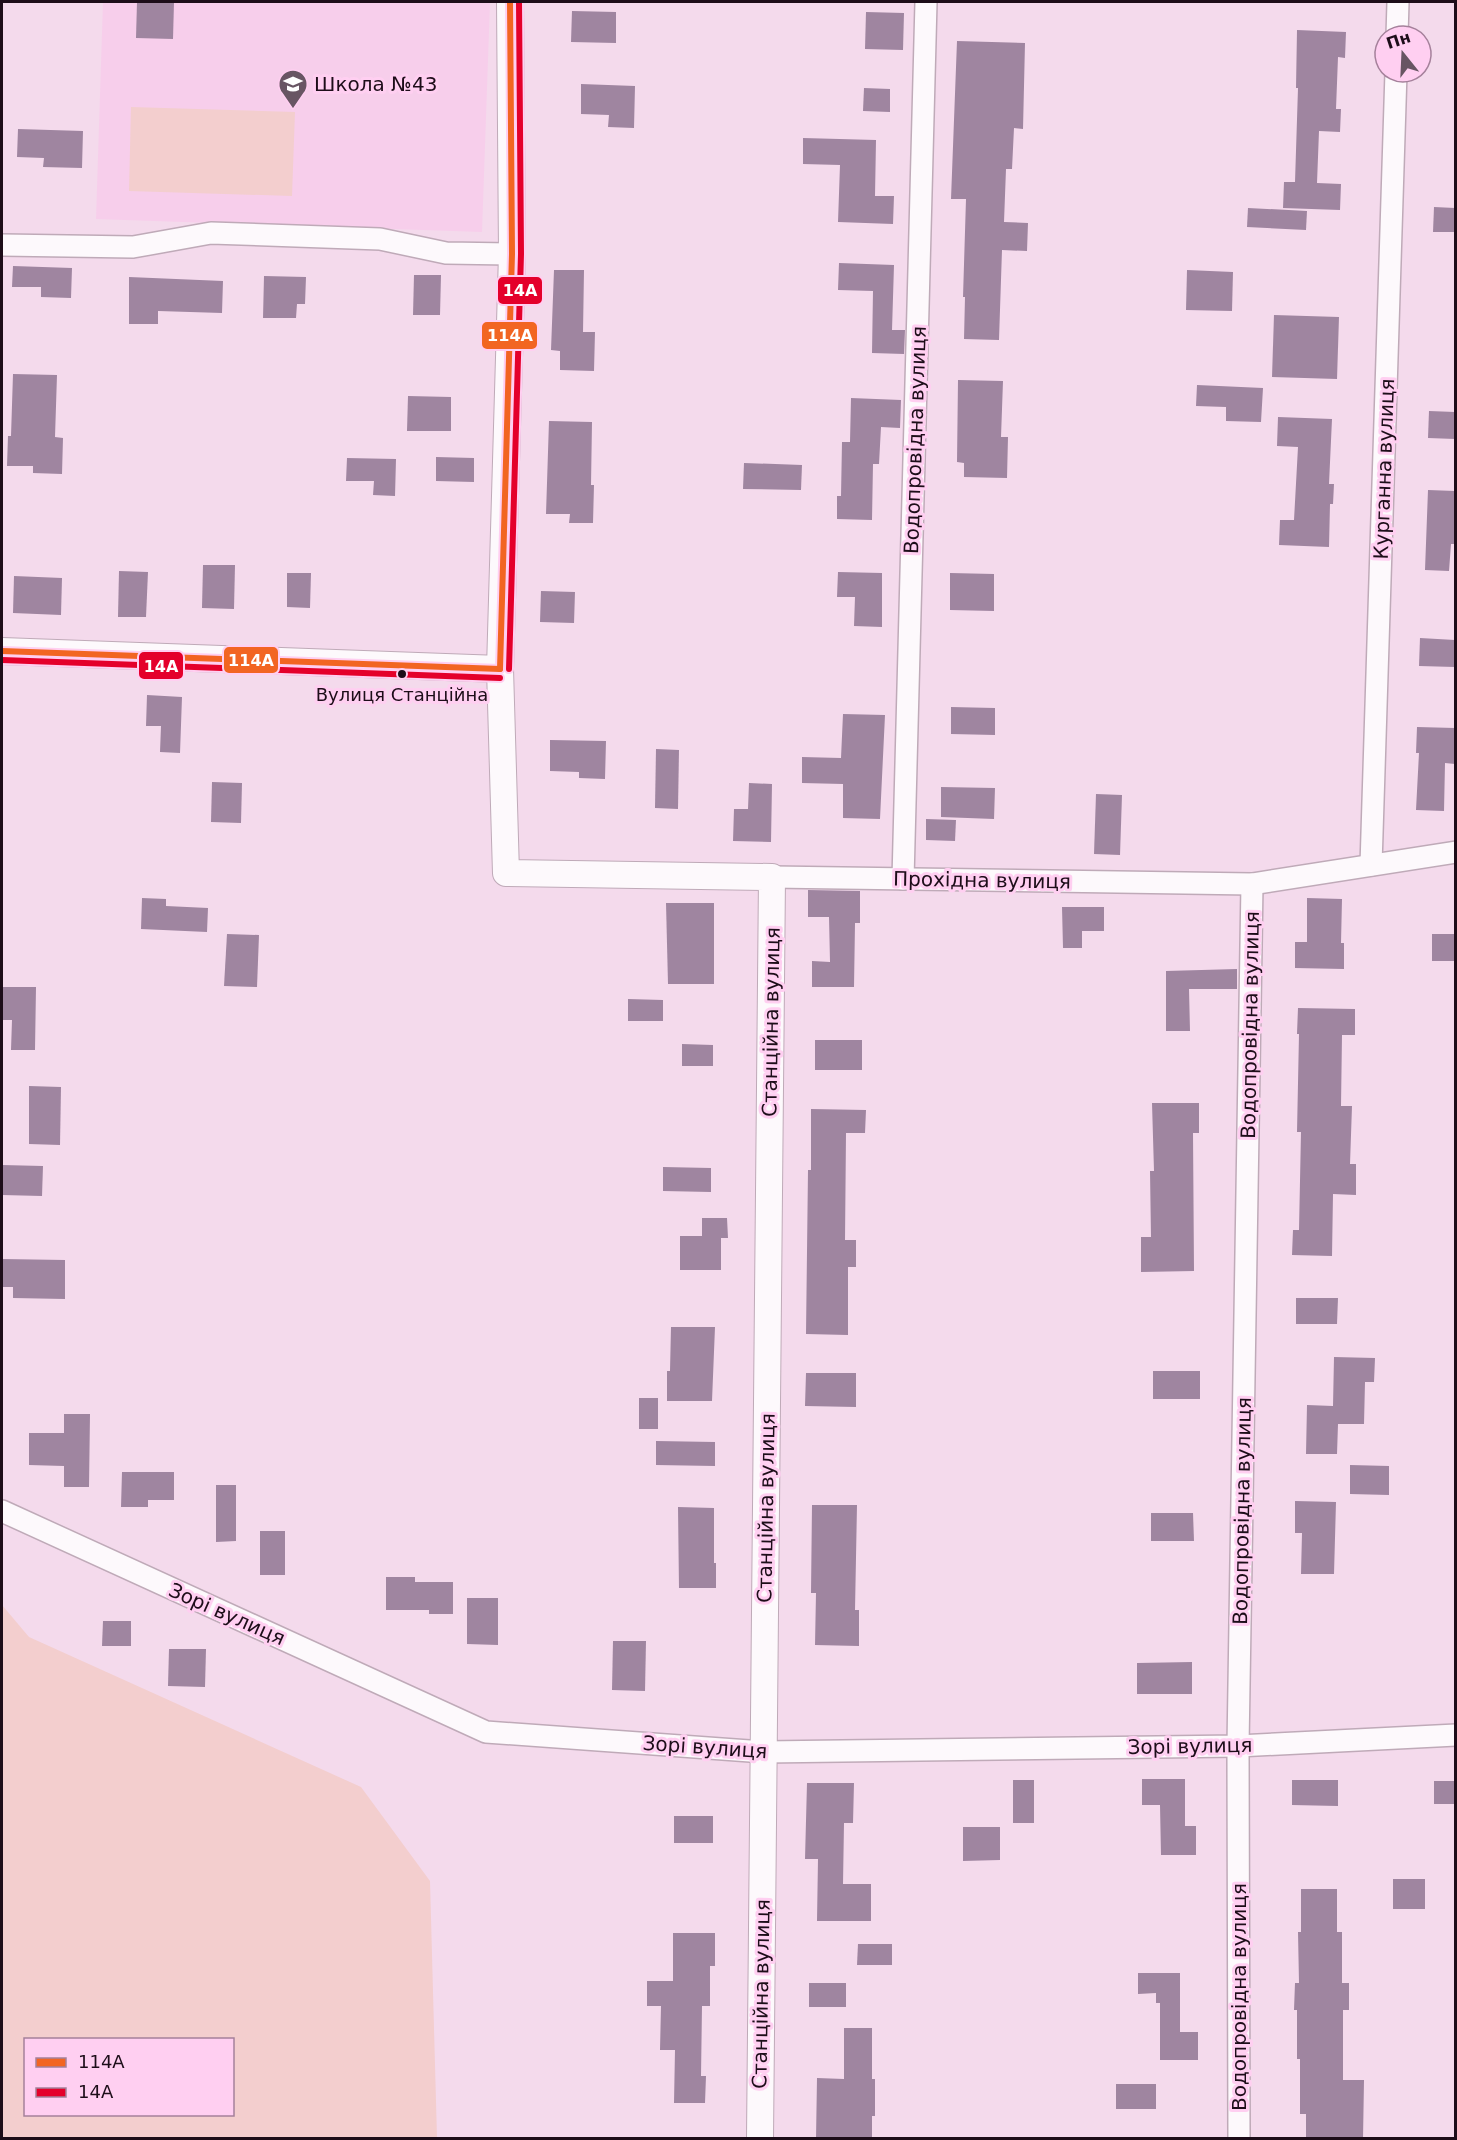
<svg xmlns="http://www.w3.org/2000/svg" width="1457" height="2140" font-family="'DejaVu Sans',sans-serif">
<rect width="100%" height="100%" fill="#f4daec"/>
<path fill="#f7ceeb" d="M 103,2 L 490,2 L 482,232 L 96,219 Z"/>
<g fill="#f3cece" fill-rule="evenodd">
<path d="M 131,107 L 295,112 L 292,196 L 129,191 Z"/>
<path d="M 2,1605 L 29,1637 L 361,1787 L 430,1881 L 437,2138 L 2,2138 ZM 26,2040 L 232,2040 L 232,2114 L 26,2114 Z"/>
</g>
<g fill="#9f85a0">
<path d="M 137,2 L 174,2 L 173,39 L 136,38 Z"/>
<path d="M 572,11 L 616,12 L 616,43 L 571,42 Z"/>
<path d="M 866,12 L 904,13 L 903,50 L 865,49 Z"/>
<path d="M 1297,30 L 1346,32 L 1345,58 L 1338,57 L 1336,109 L 1341,109 L 1340,132 L 1319,131 L 1317,183 L 1341,184 L 1340,210 L 1283,208 L 1284,182 L 1295,182 L 1298,88 L 1296,88 Z"/>
<path d="M 957,41 L 1025,43 L 1023,129 L 1014,128 L 1012,169 L 1006,169 L 1004,222 L 1028,223 L 1027,251 L 1002,250 L 999,340 L 964,339 L 965,297 L 963,297 L 966,199 L 951,199 Z"/>
<path d="M 581,84 L 635,86 L 634,128 L 608,127 L 609,115 L 581,114 Z"/>
<path d="M 864,88 L 890,89 L 890,112 L 863,111 Z"/>
<path d="M 18,129 L 83,131 L 82,168 L 43,167 L 44,158 L 17,157 Z"/>
<path d="M 803,138 L 876,140 L 875,196 L 894,196 L 893,224 L 838,222 L 840,165 L 803,164 Z"/>
<path d="M 1434,207 L 1455,208 L 1455,232 L 1433,232 Z"/>
<path d="M 1248,208 L 1307,211 L 1306,230 L 1247,227 Z"/>
<path d="M 839,263 L 894,265 L 892,330 L 905,330 L 904,354 L 872,353 L 873,291 L 838,290 Z"/>
<path d="M 13,266 L 72,268 L 71,298 L 41,297 L 41,287 L 12,287 Z"/>
<path d="M 554,270 L 584,270 L 583,332 L 595,332 L 594,371 L 560,370 L 560,351 L 551,350 Z"/>
<path d="M 1187,270 L 1233,272 L 1232,311 L 1186,310 Z"/>
<path d="M 414,275 L 441,275 L 440,315 L 413,315 Z"/>
<path d="M 264,276 L 306,277 L 305,304 L 297,304 L 296,318 L 263,318 Z"/>
<path d="M 129,277 L 223,281 L 222,313 L 158,311 L 158,324 L 129,324 Z"/>
<path d="M 1274,315 L 1339,317 L 1337,379 L 1272,377 Z"/>
<path d="M 13,374 L 57,375 L 55,437 L 63,438 L 62,474 L 33,473 L 33,466 L 7,466 L 8,436 L 11,436 Z"/>
<path d="M 958,380 L 1003,381 L 1001,437 L 1008,437 L 1007,478 L 964,477 L 964,463 L 957,462 Z"/>
<path d="M 1197,385 L 1263,388 L 1261,422 L 1226,421 L 1226,407 L 1196,406 Z"/>
<path d="M 408,396 L 451,397 L 451,431 L 407,431 Z"/>
<path d="M 851,398 L 901,400 L 900,428 L 881,427 L 879,464 L 873,464 L 872,520 L 837,519 L 837,496 L 841,496 L 842,442 L 850,442 Z"/>
<path d="M 1429,411 L 1455,412 L 1455,439 L 1428,438 Z"/>
<path d="M 1278,417 L 1332,419 L 1329,484 L 1334,484 L 1333,504 L 1330,504 L 1329,547 L 1279,545 L 1280,520 L 1294,520 L 1298,447 L 1277,446 Z"/>
<path d="M 549,421 L 592,422 L 591,485 L 594,485 L 593,523 L 569,523 L 570,514 L 546,514 Z"/>
<path d="M 436,457 L 474,458 L 474,482 L 436,481 Z"/>
<path d="M 347,458 L 396,459 L 395,496 L 373,495 L 374,481 L 346,481 Z"/>
<path d="M 744,463 L 802,465 L 801,490 L 743,489 Z"/>
<path d="M 1428,490 L 1455,491 L 1455,544 L 1451,544 L 1449,571 L 1425,570 Z"/>
<path d="M 203,565 L 235,565 L 234,609 L 202,608 Z"/>
<path d="M 119,571 L 148,572 L 146,617 L 118,617 Z"/>
<path d="M 838,572 L 882,573 L 882,627 L 854,626 L 855,597 L 837,597 Z"/>
<path d="M 287,573 L 311,573 L 310,608 L 287,607 Z"/>
<path d="M 950,573 L 994,574 L 994,611 L 950,610 Z"/>
<path d="M 14,576 L 62,578 L 61,615 L 13,613 Z"/>
<path d="M 541,591 L 575,592 L 574,623 L 540,622 Z"/>
<path d="M 1420,638 L 1455,640 L 1455,667 L 1419,666 Z"/>
<path d="M 147,695 L 182,697 L 180,753 L 160,752 L 161,726 L 146,726 Z"/>
<path d="M 951,707 L 995,708 L 995,735 L 951,734 Z"/>
<path d="M 843,714 L 885,715 L 880,819 L 843,818 L 843,784 L 802,783 L 802,757 L 841,758 Z"/>
<path d="M 1417,727 L 1455,728 L 1455,764 L 1445,763 L 1444,811 L 1416,810 L 1419,753 L 1416,753 Z"/>
<path d="M 550,740 L 606,741 L 605,779 L 579,778 L 579,772 L 550,771 Z"/>
<path d="M 656,749 L 679,750 L 678,809 L 655,808 Z"/>
<path d="M 212,782 L 242,783 L 241,823 L 211,822 Z"/>
<path d="M 749,783 L 772,784 L 771,842 L 733,841 L 734,809 L 748,809 Z"/>
<path d="M 941,787 L 995,788 L 994,819 L 941,817 Z"/>
<path d="M 1096,794 L 1122,795 L 1120,855 L 1094,854 Z"/>
<path d="M 926,819 L 956,820 L 955,841 L 926,840 Z"/>
<path d="M 808,890 L 860,891 L 860,923 L 855,923 L 854,987 L 812,987 L 812,961 L 830,962 L 829,917 L 808,917 Z"/>
<path d="M 142,898 L 166,899 L 166,906 L 208,908 L 207,932 L 141,929 Z"/>
<path d="M 1307,898 L 1342,899 L 1341,943 L 1344,943 L 1344,969 L 1295,968 L 1295,942 L 1307,942 Z"/>
<path d="M 666,903 L 714,903 L 714,984 L 668,984 Z"/>
<path d="M 1062,907 L 1104,907 L 1104,931 L 1082,931 L 1082,948 L 1063,948 Z"/>
<path d="M 227,934 L 259,935 L 257,987 L 224,986 Z"/>
<rect x="1432" y="934" width="23" height="27"/>
<path d="M 1237,969 L 1237,989 L 1189,989 L 1190,1031 L 1166,1031 L 1166,971 Z"/>
<path d="M 2,987 L 36,987 L 35,1050 L 11,1050 L 12,1020 L 2,1020 Z"/>
<path d="M 628,999 L 663,1000 L 663,1021 L 628,1021 Z"/>
<path d="M 1298,1008 L 1355,1009 L 1355,1035 L 1342,1035 L 1341,1106 L 1352,1106 L 1350,1164 L 1356,1164 L 1356,1195 L 1333,1194 L 1332,1256 L 1292,1255 L 1293,1230 L 1299,1230 L 1301,1132 L 1297,1132 L 1299,1034 L 1297,1034 Z"/>
<rect x="815" y="1040" width="47" height="30"/>
<path d="M 682,1044 L 713,1045 L 713,1066 L 682,1066 Z"/>
<path d="M 29,1086 L 61,1087 L 60,1145 L 29,1144 Z"/>
<path d="M 1152,1103 L 1199,1103 L 1199,1133 L 1193,1133 L 1194,1271 L 1141,1272 L 1141,1237 L 1151,1237 L 1150,1171 L 1154,1171 Z"/>
<path d="M 811,1109 L 866,1110 L 865,1133 L 846,1133 L 845,1240 L 856,1240 L 856,1267 L 848,1267 L 848,1335 L 806,1334 L 808,1170 L 811,1170 Z"/>
<path d="M 2,1165 L 43,1166 L 42,1196 L 2,1195 Z"/>
<path d="M 663,1167 L 711,1168 L 711,1192 L 663,1191 Z"/>
<path d="M 702,1218 L 727,1218 L 728,1238 L 721,1238 L 721,1270 L 680,1270 L 680,1236 L 702,1236 Z"/>
<path d="M 2,1259 L 65,1260 L 65,1299 L 13,1298 L 13,1287 L 2,1287 Z"/>
<path d="M 1296,1298 L 1338,1298 L 1337,1324 L 1296,1324 Z"/>
<path d="M 671,1327 L 715,1327 L 712,1401 L 667,1401 L 667,1371 L 670,1371 Z"/>
<path d="M 1334,1357 L 1375,1358 L 1374,1382 L 1365,1382 L 1364,1424 L 1338,1424 L 1337,1454 L 1306,1454 L 1307,1405 L 1333,1406 Z"/>
<rect x="1153" y="1371" width="47" height="28"/>
<path d="M 806,1373 L 856,1373 L 856,1407 L 805,1406 Z"/>
<rect x="639" y="1398" width="19" height="31"/>
<path d="M 64,1414 L 90,1414 L 89,1487 L 64,1487 L 64,1466 L 29,1465 L 29,1433 L 64,1433 Z"/>
<path d="M 656,1441 L 715,1442 L 715,1466 L 656,1465 Z"/>
<path d="M 1350,1465 L 1389,1466 L 1389,1495 L 1350,1494 Z"/>
<path d="M 122,1472 L 174,1472 L 174,1500 L 148,1500 L 148,1507 L 121,1507 Z"/>
<path d="M 216,1485 L 236,1485 L 236,1541 L 216,1542 Z"/>
<path d="M 1295,1501 L 1336,1502 L 1334,1574 L 1301,1574 L 1302,1533 L 1295,1533 Z"/>
<path d="M 812,1505 L 857,1505 L 855,1610 L 859,1610 L 859,1646 L 815,1645 L 816,1593 L 811,1593 Z"/>
<path d="M 678,1507 L 714,1508 L 714,1563 L 716,1563 L 716,1588 L 679,1588 Z"/>
<path d="M 1151,1513 L 1193,1513 L 1194,1541 L 1151,1541 Z"/>
<rect x="260" y="1531" width="25" height="44"/>
<path d="M 386,1577 L 415,1577 L 415,1582 L 453,1582 L 453,1614 L 429,1614 L 429,1610 L 386,1610 Z"/>
<path d="M 467,1598 L 498,1598 L 498,1645 L 467,1644 Z"/>
<path d="M 103,1621 L 131,1621 L 131,1646 L 102,1646 Z"/>
<path d="M 613,1641 L 646,1641 L 645,1691 L 612,1690 Z"/>
<path d="M 169,1649 L 206,1649 L 205,1687 L 168,1686 Z"/>
<path d="M 1192,1662 L 1192,1694 L 1137,1694 L 1137,1663 Z"/>
<path d="M 1142,1779 L 1185,1779 L 1185,1826 L 1196,1826 L 1196,1855 L 1161,1855 L 1160,1805 L 1142,1805 Z"/>
<rect x="1013" y="1780" width="21" height="43"/>
<path d="M 1292,1780 L 1338,1780 L 1338,1806 L 1292,1805 Z"/>
<rect x="1434" y="1781" width="21" height="23"/>
<path d="M 807,1783 L 854,1783 L 853,1823 L 844,1823 L 843,1884 L 871,1884 L 871,1921 L 817,1921 L 818,1859 L 805,1859 Z"/>
<rect x="674" y="1816" width="39" height="27"/>
<path d="M 963,1827 L 1000,1827 L 1000,1860 L 963,1861 Z"/>
<rect x="1393" y="1879" width="32" height="30"/>
<path d="M 1301,1889 L 1337,1889 L 1337,1932 L 1342,1932 L 1342,1983 L 1349,1983 L 1349,2010 L 1343,2010 L 1343,2080 L 1364,2080 L 1363,2139 L 1306,2139 L 1306,2114 L 1300,2114 L 1300,2059 L 1297,2059 L 1297,2010 L 1294,2010 L 1295,1983 L 1299,1983 L 1298,1932 L 1301,1932 Z"/>
<path d="M 673,1933 L 715,1933 L 715,1966 L 710,1966 L 710,2006 L 702,2006 L 701,2076 L 706,2076 L 705,2103 L 674,2103 L 675,2050 L 660,2050 L 661,2006 L 647,2006 L 647,1981 L 673,1981 Z"/>
<path d="M 858,1944 L 892,1944 L 892,1965 L 857,1965 Z"/>
<path d="M 1138,1973 L 1180,1973 L 1180,2032 L 1198,2032 L 1198,2060 L 1160,2060 L 1160,2003 L 1156,2003 L 1156,1993 L 1138,1994 Z"/>
<rect x="809" y="1983" width="37" height="24"/>
<path d="M 844,2028 L 872,2028 L 872,2079 L 875,2079 L 875,2116 L 872,2116 L 872,2139 L 816,2139 L 817,2078 L 844,2079 Z"/>
<rect x="1116" y="2084" width="40" height="25"/>
</g>
<g fill="none" stroke-linecap="round" stroke-linejoin="round">
<g stroke="#bfaab8" stroke-width="24">
<g id="minor">
<path d="M 1397,36 L 1398,2"/>
<path d="M 2,245 L 133,247 L 211,233 L 380,239 L 446,253 L 512,254"/>
<path d="M 1371,865 L 1396,72"/>
<path d="M 772,877 L 1252,884 L 1456,852"/>
<path d="M 903,879 L 926,2"/>
<path d="M 2,1511 L 486,1732 L 764,1752 L 1238,1746 L 1456,1735"/>
<path d="M 1239,2138 L 1238,1746 L 1252,884"/>
</g>
</g>
<g stroke="#bfaab8" stroke-width="28">
<g id="tertiary">
<path d="M 510,2 L 512,254 L 500,669 L 506,873 L 772,877 L 760,2138"/>
<path d="M 2,651 L 500,669"/>
</g>
</g>
<use href="#minor" stroke="#fdf9fc" stroke-width="21"/>
<use href="#tertiary" stroke="#fdf9fc" stroke-width="26"/>
<g stroke="#ffcff1" stroke-width="10">
<g id="bus-1">
<path d="M 2,651 L 500,669"/>
<path d="M 500,669 L 512,254 L 510,2"/>
</g>
</g>
<g stroke="#ffcff1" stroke-width="10">
<g id="bus-2">
<path d="M 2,660 L 500,678"/>
<path d="M 509,669 L 521,254 L 519,2"/>
</g>
</g>
<use href="#bus-1" stroke="#f26522" stroke-width="6"/>
<use href="#bus-2" stroke="#e4002b" stroke-width="6"/>
</g>
<defs>
<g id="school-pin" transform="scale(1.5)"><path d="M0 17L-7.5 6A9.5 9.5 0 1 1 7.5 6Z" fill="#685563" stroke="#ffcff1"/><path d="M0-5L7-2L0 1L-7-2ZM-4 1L0 2.5L4 1V4Q0 6-4 4Z" fill="#fff"/></g>
</defs>
<g fill-rule="evenodd">
<use href="#school-pin" x="293" y="84"/>
</g>
<circle fill="#1d0d19" stroke="#ffcff1" stroke-width="2" cx="402" cy="674" r="5"/>
<g text-anchor="middle" dominant-baseline="central" stroke-width="6" stroke-linejoin="round" paint-order="stroke">
<g font-size="18" fill="#1d0d19" stroke="#ffcff1">
<text x="402" y="694">Вулиця Станційна</text>
</g>
<g font-size="20" fill="#1d0d19" stroke="#ffcff1" text-anchor="start">
<text x="314" y="84">Школа №43</text>
</g>
<g font-size="20" fill="#1d0d19" stroke="#ffcff1">
<text transform="translate(915 440) rotate(-88)">Водопровідна вулиця</text>
<text transform="translate(1384 469) rotate(-88)">Курганна вулиця</text>
<text transform="translate(982 880) rotate(1)">Прохідна вулиця</text>
<text transform="translate(771 1022) rotate(-89)">Станційна вулиця</text>
<text transform="translate(1250 1025) rotate(-89)">Водопровідна вулиця</text>
<text transform="translate(766 1508) rotate(-89)">Станційна вулиця</text>
<text transform="translate(1242 1511) rotate(-89)">Водопровідна вулиця</text>
<text transform="translate(227 1614) rotate(24)">Зорі вулиця</text>
<text transform="translate(1190 1746) rotate(-1)">Зорі вулиця</text>
<text transform="translate(705 1747) rotate(4)">Зорі вулиця</text>
<text transform="translate(761 1994) rotate(-89)">Станційна вулиця</text>
<text transform="translate(1239 1997) rotate(-90)">Водопровідна вулиця</text>
</g>
</g>
<g stroke="#ffcff1" stroke-width="2">
<rect x="497" y="276" width="46" height="29" rx="6" fill="#e4002b"/>
<rect x="481" y="321" width="57" height="29" rx="6" fill="#f26522"/>
<rect x="223" y="646" width="56" height="28" rx="6" fill="#f26522"/>
<rect x="138" y="651" width="46" height="29" rx="6" fill="#e4002b"/>
</g>
<g font-size="16" text-anchor="middle" font-weight="bold" fill="#fff">
<text x="520" y="296">14А</text>
<text x="510" y="341">114А</text>
<text x="251" y="666">114А</text>
<text x="161" y="672">14А</text>
</g>
<rect width="1457" height="2140" fill="none" stroke="#1d0d19" stroke-width="6"/>
<rect x="24" y="2038" width="210" height="78" fill="#ffcff1" stroke="#a5819b" stroke-width="1.5"/>
<rect x="36" y="2058" width="30" height="9" fill="#f26522" stroke="#a5819b" stroke-width="1.5"/>
<text x="78" y="2068" font-size="18" fill="#1d0d19">114А</text>
<rect x="36" y="2088" width="30" height="9" fill="#e4002b" stroke="#a5819b" stroke-width="1.5"/>
<text x="78" y="2098" font-size="18" fill="#1d0d19">14А</text>
<g transform="translate(1403 54) rotate(342)"><circle r="28" fill="#ffcff1" stroke="#a5819b" stroke-width="1.5"/>
<path d="M0-4.5L10 22L0 15L-10 22Z" fill="#685563"/>
<text y="-9" font-size="16" font-weight="bold" text-anchor="middle" fill="#1d0d19">Пн</text>
</g>
</svg>
